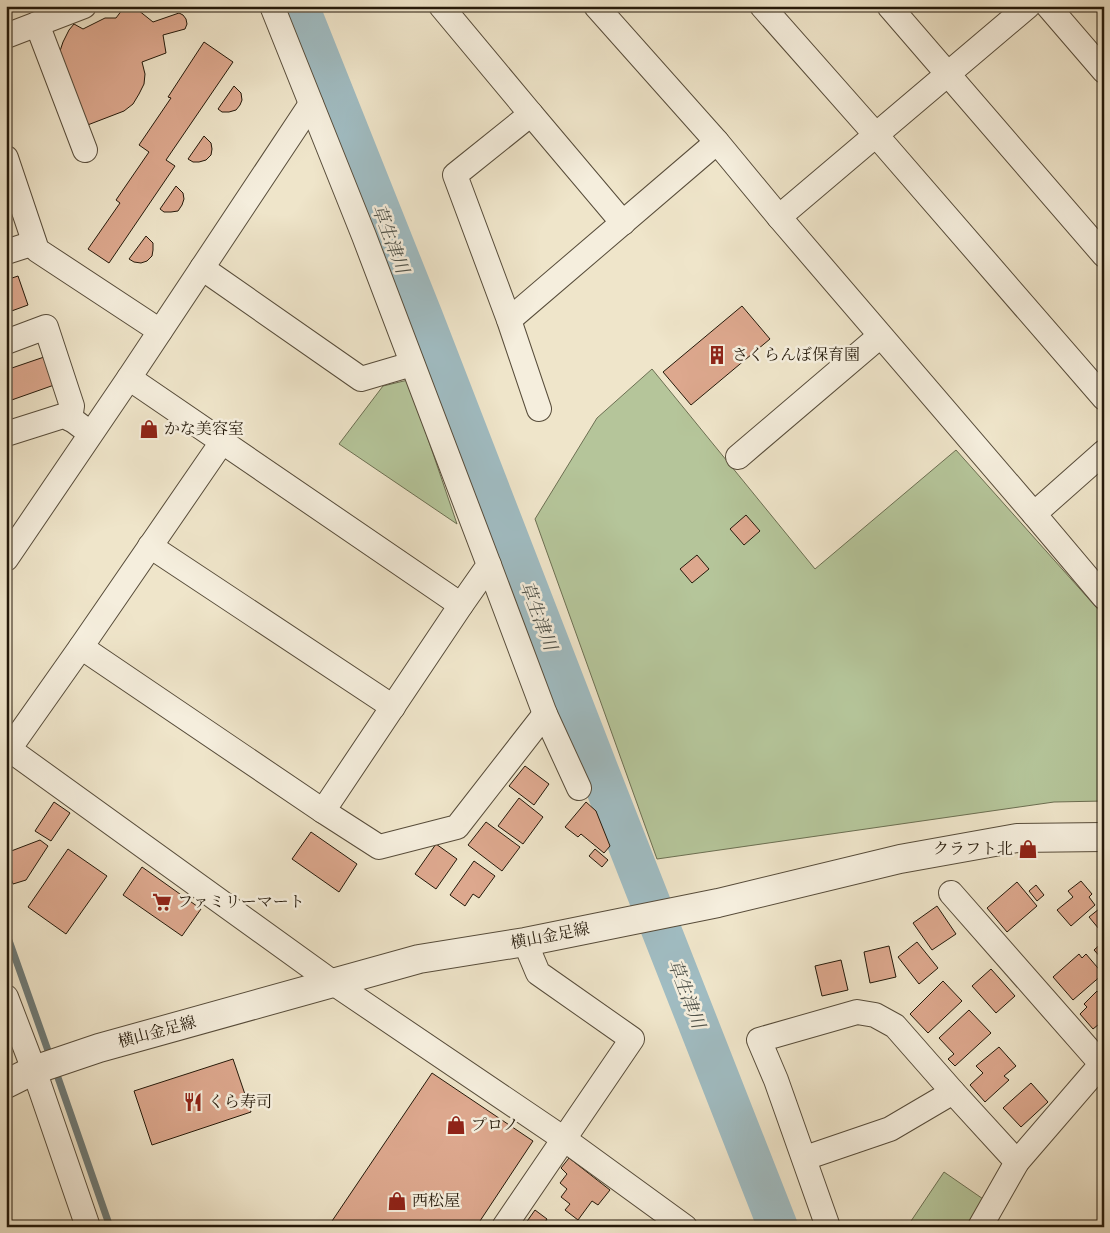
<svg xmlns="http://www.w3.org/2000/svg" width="1110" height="1233" font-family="'IM FELL Double Pica','Noto Serif JP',serif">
<rect width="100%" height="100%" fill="#efe5ca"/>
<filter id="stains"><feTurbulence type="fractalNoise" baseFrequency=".004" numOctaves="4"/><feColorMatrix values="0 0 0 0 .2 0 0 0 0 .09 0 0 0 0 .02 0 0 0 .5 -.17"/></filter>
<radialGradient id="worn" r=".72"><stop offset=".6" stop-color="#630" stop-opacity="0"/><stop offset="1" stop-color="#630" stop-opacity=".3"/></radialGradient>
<g fill="#b5c59a" stroke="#6c6f52">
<path d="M 652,369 L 815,569 L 956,450 L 1104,616 L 1104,801 L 1054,802 L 657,859 L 535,519 L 597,418 Z"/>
<path d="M 408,380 L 457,524 L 339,444 L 383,386 Z"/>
<path d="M 944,1172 L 986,1201 L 968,1227 L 907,1227 Z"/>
</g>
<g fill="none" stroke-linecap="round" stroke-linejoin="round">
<g stroke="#6e7b78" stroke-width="7">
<path d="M 6,932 L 51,1059"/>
<path d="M 55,1069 L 110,1227"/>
</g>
<path stroke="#a0bcc2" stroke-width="40" d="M 299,6 L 423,317 L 598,769 L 778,1227"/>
</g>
<g fill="#dda88e" stroke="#24190a">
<path d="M 125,6 L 138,10 L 153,22 L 179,13 L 183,15 L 186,19 L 187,24 L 185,29 L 163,35 L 166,53 L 142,62 L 145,74 L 144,84 L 139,94 L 133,104 L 124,111 L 85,126 L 59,54 L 63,42 L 69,30 L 74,24 L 83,29 L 105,18 L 116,18 Z"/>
<path d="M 204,42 L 233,62 L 166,160 L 175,166 L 109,263 L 88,249 L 120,203 L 116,200 L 149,152 L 139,145 L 171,98 L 168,97 Z"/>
<path d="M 234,86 L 241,93 L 242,100 L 240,105 L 236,110 L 229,112 L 222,112 L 218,109 Z"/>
<path d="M 204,136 L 211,143 L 212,149 L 211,155 L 206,160 L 199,162 L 193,162 L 188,159 Z"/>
<path d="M 176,186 L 183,193 L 184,199 L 182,205 L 178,211 L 171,212 L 164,212 L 160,209 Z"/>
<path d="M 146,236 L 153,243 L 153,250 L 152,256 L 147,261 L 141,263 L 134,262 L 129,259 Z"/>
<path d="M 18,276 L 28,305 L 6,313 L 6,280 Z"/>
<path d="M 742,306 L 770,339 L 691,405 L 663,372 Z"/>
<path d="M 47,356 L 57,384 L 6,402 L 6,370 Z"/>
<path d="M 746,515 L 760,531 L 744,545 L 730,529 Z"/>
<path d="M 697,555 L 709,569 L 692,583 L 680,569 Z"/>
<path d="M 525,766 L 549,784 L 534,805 L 509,786 Z"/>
<path d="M 519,798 L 543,817 L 523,844 L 498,826 Z"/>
<path d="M 54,802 L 70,813 L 51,841 L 35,831 Z"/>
<path d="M 586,802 L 596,811 L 610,846 L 604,853 L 581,834 L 578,837 L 565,827 Z"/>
<path d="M 486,822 L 520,847 L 502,871 L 468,845 Z"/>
<path d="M 311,832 L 357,864 L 339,892 L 292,859 Z"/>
<path d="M 40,840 L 48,846 L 26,880 L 13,884 L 6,864 L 6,853 Z"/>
<path d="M 436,844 L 457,859 L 436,889 L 415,874 Z"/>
<path d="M 68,849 L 107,876 L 66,934 L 28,907 Z"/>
<path d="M 595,849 L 608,860 L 602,867 L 589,856 Z"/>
<path d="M 474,861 L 495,876 L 479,898 L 473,894 L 465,906 L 450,895 Z"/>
<path d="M 142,867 L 201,909 L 182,936 L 123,895 Z"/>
<path d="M 1081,881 L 1092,894 L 1089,897 L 1095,905 L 1071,926 L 1057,910 L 1073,897 L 1068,891 Z"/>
<path d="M 1017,882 L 1037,906 L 1007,932 L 987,908 Z"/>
<path d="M 1036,885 L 1044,895 L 1037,901 L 1029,891 Z"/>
<path d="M 1104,905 L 1104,935 L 1089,917 Z"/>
<path d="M 937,906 L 956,934 L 932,950 L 913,923 Z"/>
<path d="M 1104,941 L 1104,961 L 1094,950 Z"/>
<path d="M 917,942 L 938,968 L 919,984 L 898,957 Z"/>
<path d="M 889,946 L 896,977 L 870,983 L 864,952 Z"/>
<path d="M 1079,954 L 1082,958 L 1086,954 L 1103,974 L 1073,1000 L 1053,977 Z"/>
<path d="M 841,960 L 848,990 L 822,996 L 815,966 Z"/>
<path d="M 991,969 L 1015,996 L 996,1013 L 972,986 Z"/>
<path d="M 943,981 L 962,1001 L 928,1033 L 910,1014 Z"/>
<path d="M 1097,991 L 1104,999 L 1104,1020 L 1093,1029 L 1080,1014 L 1087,1007 L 1084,1004 Z"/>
<path d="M 969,1010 L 991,1033 L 955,1066 L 948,1059 L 954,1054 L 939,1038 Z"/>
<path d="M 999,1047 L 1016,1066 L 1004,1076 L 1009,1080 L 985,1102 L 970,1085 L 983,1073 L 976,1066 Z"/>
<path d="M 233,1059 L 251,1112 L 152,1145 L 134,1091 Z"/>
<path d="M 432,1073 L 533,1141 L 476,1227 L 334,1227 L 330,1224 Z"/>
<path d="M 1031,1083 L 1048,1102 L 1021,1127 L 1003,1108 Z"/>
<path d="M 569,1158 L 610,1190 L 598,1205 L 592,1201 L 578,1220 L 565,1210 L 570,1204 L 561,1197 L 567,1189 L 560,1183 L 567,1174 L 561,1168 Z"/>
<path d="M 535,1210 L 547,1219 L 542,1227 L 523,1227 Z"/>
</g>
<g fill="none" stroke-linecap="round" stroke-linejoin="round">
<g stroke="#574c3a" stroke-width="26">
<g id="minor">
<path d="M 272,6 L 364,236 L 489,565 L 461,605 L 323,811"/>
<path d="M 441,6 L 531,114 L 455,175 L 509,320 L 539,409"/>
<path d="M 596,6 L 717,142 L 779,217 L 1034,514 L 1104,597"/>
<path d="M 762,6 L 876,135 L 1104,398"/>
<path d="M 889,6 L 1104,255"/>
<path d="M 1048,6 L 1104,71"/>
<path d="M 37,24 L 85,150"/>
<path d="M 6,36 L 84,6"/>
<path d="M 531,114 L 623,223"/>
<path d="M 6,158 L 37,250 L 160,331"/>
<path d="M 779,217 L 1028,6"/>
<path d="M 6,252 L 34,243"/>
<path d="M 202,268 L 361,379 L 412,364"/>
<path d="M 509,320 L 717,142"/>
<path d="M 6,342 L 46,327 L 72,406 L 70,419"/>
<path d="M 129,378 L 461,605"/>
<path d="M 6,434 L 66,415 L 82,427"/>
<path d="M 738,457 L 880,336"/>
<path d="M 1034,514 L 1104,452"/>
<path d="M 150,546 L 393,707"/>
<path d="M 6,559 L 129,378 L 311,104"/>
<path d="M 489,565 L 545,714"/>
<path d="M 81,647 L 323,811 L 379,847 L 457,827 L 545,714 L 579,788"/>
<path d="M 6,747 L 332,982 L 564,1139 L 685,1227"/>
<path d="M 9,749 L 81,647 L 222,442"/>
<path d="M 951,893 L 1104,1067"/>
<path d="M 6,997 L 34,1070 L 88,1227"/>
<path d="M 805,1158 L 890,1129 L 953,1092"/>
<path d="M 504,1227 L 632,1039 L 538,973 L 525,942"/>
<path d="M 828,1227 L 776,1080 L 759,1040 L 857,1012 L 875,1015 L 895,1026 L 953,1092 L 1017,1162"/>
<path d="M 980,1227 L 1017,1162 L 1104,1061"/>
</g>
</g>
<g stroke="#574c3a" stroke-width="30">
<path id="tertiary" d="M 6,1084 L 34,1070 L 99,1048 L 419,959 L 525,942 L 718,903 L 900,859 L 1017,838 L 1104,837"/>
</g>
<use href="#minor" stroke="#f5eedd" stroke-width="24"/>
<use href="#tertiary" stroke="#f5eedd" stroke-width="28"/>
</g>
<defs>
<g id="building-bare" transform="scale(1.5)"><path d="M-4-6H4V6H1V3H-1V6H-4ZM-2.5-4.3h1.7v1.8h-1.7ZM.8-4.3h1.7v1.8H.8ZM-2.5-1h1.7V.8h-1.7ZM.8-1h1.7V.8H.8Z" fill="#8f2418" stroke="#f5eedd" stroke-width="2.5" paint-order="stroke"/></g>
<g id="shop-bare" transform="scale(1.5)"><path d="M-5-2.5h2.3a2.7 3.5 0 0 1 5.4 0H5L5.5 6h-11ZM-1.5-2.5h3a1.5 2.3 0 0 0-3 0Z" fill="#8f2418" stroke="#f5eedd" stroke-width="2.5" paint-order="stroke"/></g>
<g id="supermarket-bare" transform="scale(1.5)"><path d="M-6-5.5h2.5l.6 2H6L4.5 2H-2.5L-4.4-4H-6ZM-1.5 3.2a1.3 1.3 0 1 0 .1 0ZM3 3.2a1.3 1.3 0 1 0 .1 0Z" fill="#8f2418" stroke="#f5eedd" stroke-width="2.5" paint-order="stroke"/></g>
<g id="restaurant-bare" transform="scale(1.5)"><path d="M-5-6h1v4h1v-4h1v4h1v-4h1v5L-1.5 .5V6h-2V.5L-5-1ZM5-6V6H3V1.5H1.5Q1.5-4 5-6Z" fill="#8f2418" stroke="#f5eedd" stroke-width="2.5" paint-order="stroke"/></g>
</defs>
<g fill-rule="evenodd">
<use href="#building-bare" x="717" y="355"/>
<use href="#shop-bare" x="149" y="429"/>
<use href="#shop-bare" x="1028" y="849"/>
<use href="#supermarket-bare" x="162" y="902"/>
<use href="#restaurant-bare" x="193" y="1102"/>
<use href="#shop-bare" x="456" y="1125"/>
<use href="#shop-bare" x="397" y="1201"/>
</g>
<g text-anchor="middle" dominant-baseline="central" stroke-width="5" stroke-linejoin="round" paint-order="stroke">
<g font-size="16" fill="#24190a" stroke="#f5eedd" text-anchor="start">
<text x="732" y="355">さくらんぼ保育園</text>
<text x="164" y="429">かな美容室</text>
<text x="1013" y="849" text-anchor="end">クラフト北</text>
<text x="177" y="902">ファミリーマート</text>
<text x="208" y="1102">くら寿司</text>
<text x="471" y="1125">プロノ</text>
<text x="412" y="1201">西松屋</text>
</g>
<g font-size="16" fill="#24190a" stroke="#f5eedd">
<text transform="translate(550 936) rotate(-11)">横山金足線</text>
<text transform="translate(157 1032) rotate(-15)">横山金足線</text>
</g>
<g font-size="18" font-style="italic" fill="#4f524a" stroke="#f5eedd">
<text transform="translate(390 239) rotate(69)">草生津川</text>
<text transform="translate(538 616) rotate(69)">草生津川</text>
<text transform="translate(686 994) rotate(69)">草生津川</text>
</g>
</g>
<rect width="1110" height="1233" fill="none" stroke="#efe5ca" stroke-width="25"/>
<rect x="8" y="8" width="1095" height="1218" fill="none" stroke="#24190a" stroke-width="2.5"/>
<rect x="12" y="12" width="1085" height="1208" fill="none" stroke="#24190a"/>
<rect width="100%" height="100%" filter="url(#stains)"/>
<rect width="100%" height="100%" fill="url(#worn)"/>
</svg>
